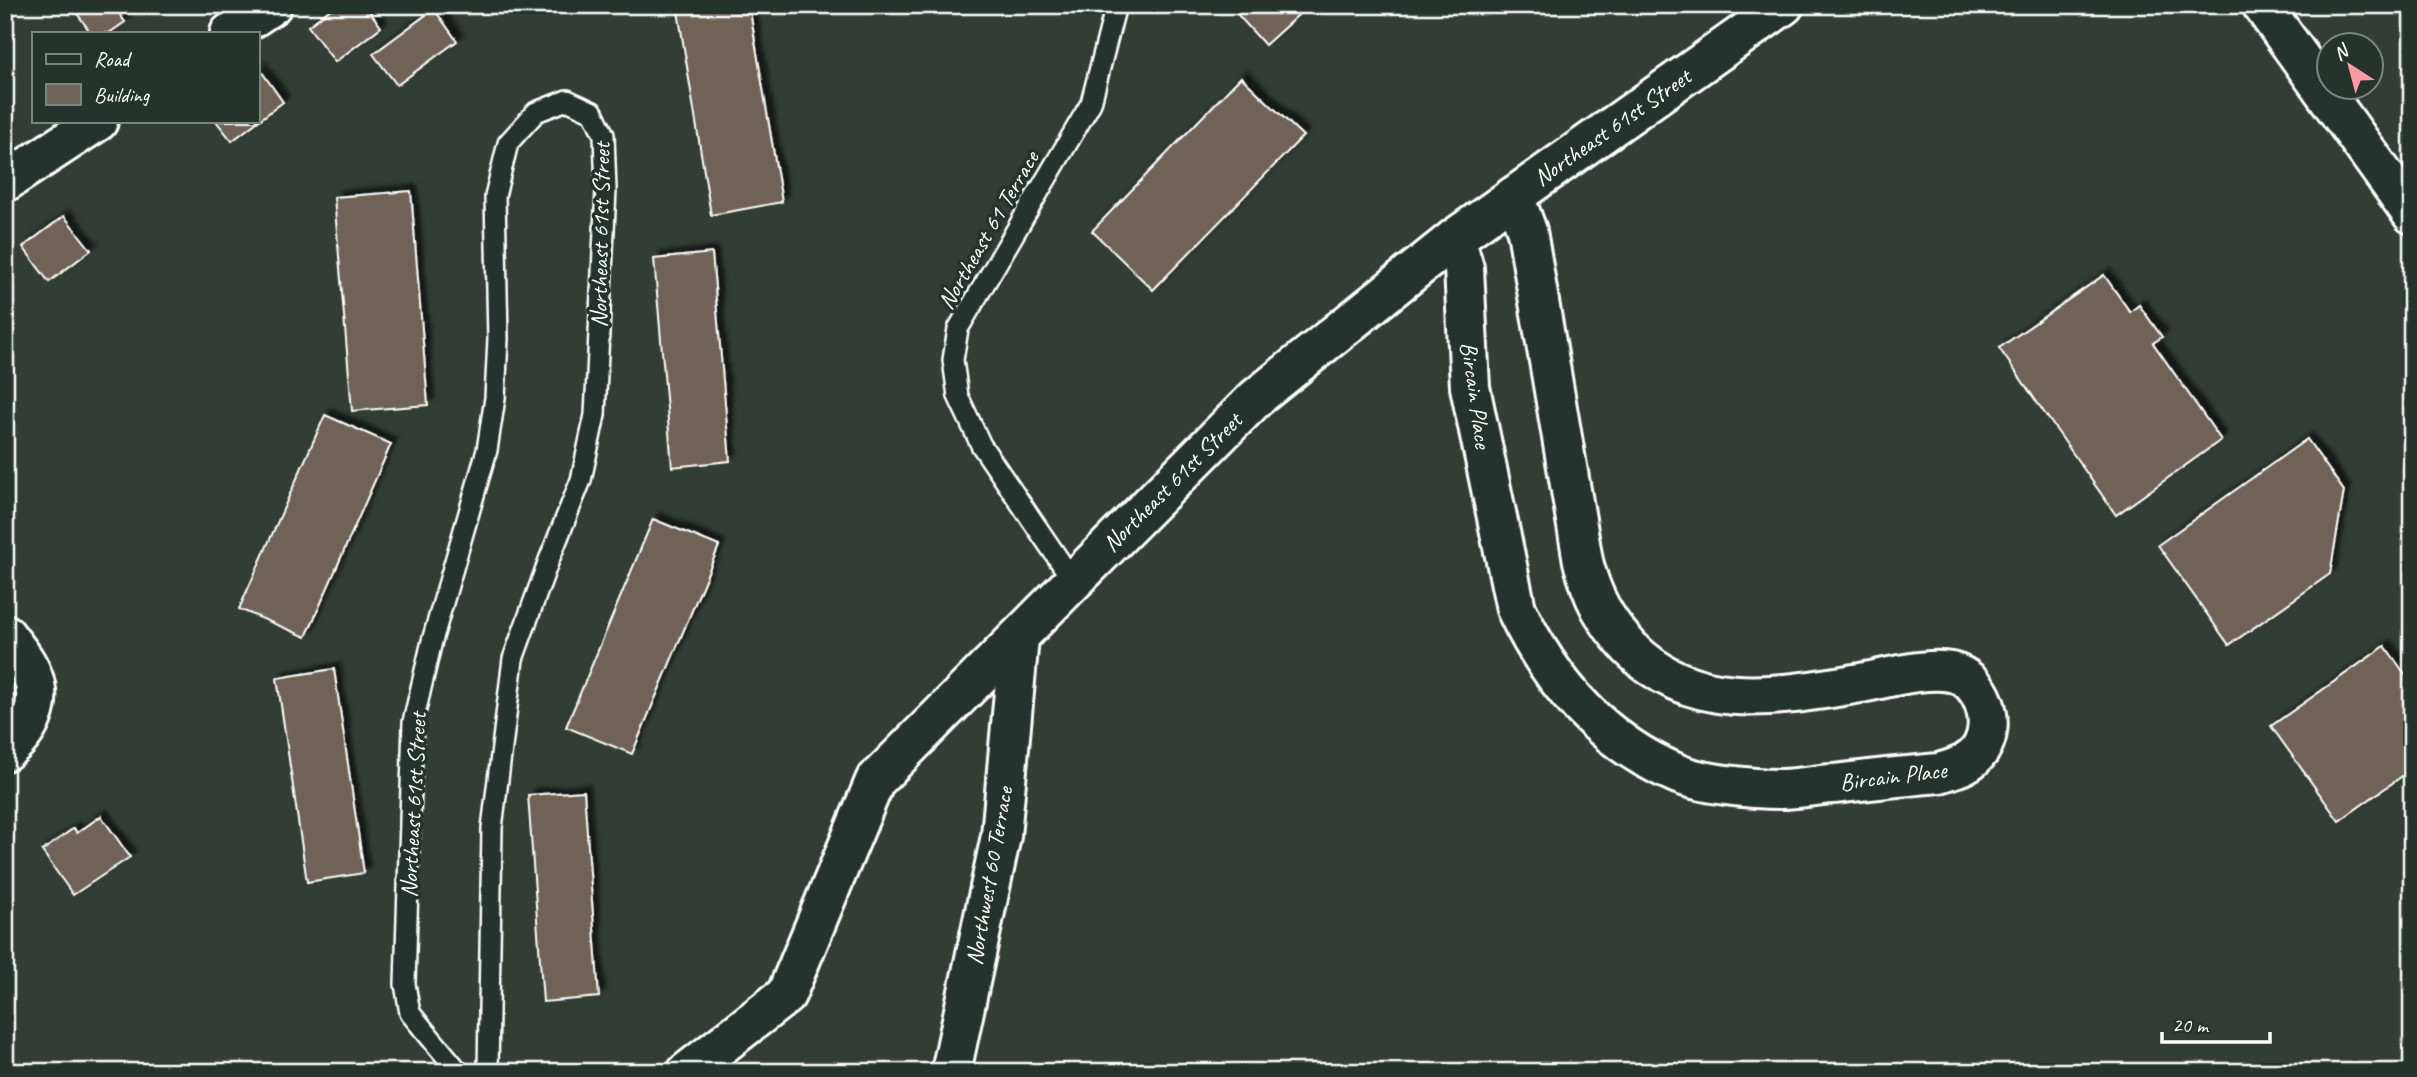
<svg xmlns="http://www.w3.org/2000/svg" width="2417" height="1077" font-family="Caveat,sans-serif">
<defs>
<filter id="shadow"><feDropShadow dx="6" dy="-6" stdDeviation="2" flood-color="#0009"/></filter>
</defs>
<rect width="100%" height="100%" fill="#343d35"/>
<filter id="ink" filterUnits="userSpaceOnUse"><feTurbulence type="fractalNoise" baseFrequency=".0143" numOctaves="2"/><feDisplacementMap in="SourceGraphic" scale="14" xChannelSelector="R" yChannelSelector="G"/><feConvolveMatrix kernelMatrix="1 2 1 2 8 2 1 2 1" color-interpolation-filters="sRGB"/></filter>
<g filter="url(#ink)">
<g fill="#6e6457" stroke="#fff" stroke-width="2" filter="url(#shadow)">
<path d="M 71,5 L 113,5 L 125,22 L 109,33 L 91,33 Z"/>
<path d="M 336,5 L 365,5 L 381,27 L 335,62 L 308,26 Z"/>
<path d="M 677,5 L 749,5 L 782,202 L 711,215 Z"/>
<path d="M 1229,5 L 1308,5 L 1308,6 L 1265,45 Z"/>
<path d="M 434,9 L 457,41 L 397,85 L 373,54 Z"/>
<path d="M 259,68 L 283,102 L 232,141 L 216,121 L 257,121 Z"/>
<path d="M 1241,77 L 1303,136 L 1153,290 L 1092,231 Z"/>
<path d="M 411,191 L 428,405 L 352,411 L 334,197 Z"/>
<path d="M 64,216 L 91,250 L 49,282 L 23,247 Z"/>
<path d="M 712,253 L 730,461 L 672,467 L 654,259 Z"/>
<path d="M 2104,275 L 2130,312 L 2139,305 L 2162,337 L 2153,343 L 2221,440 L 2116,515 L 1999,348 Z"/>
<path d="M 325,415 L 391,444 L 306,637 L 239,609 Z"/>
<path d="M 2307,439 L 2344,491 L 2330,574 L 2229,645 L 2158,545 Z"/>
<path d="M 653,519 L 719,546 L 632,754 L 566,727 Z"/>
<path d="M 2385,646 L 2412,684 L 2412,769 L 2339,821 L 2271,726 Z"/>
<path d="M 334,669 L 364,873 L 307,882 L 277,678 Z"/>
<path d="M 584,791 L 599,997 L 543,1002 L 528,795 Z"/>
<path d="M 101,816 L 130,857 L 73,895 L 42,851 L 74,828 L 77,833 Z"/>
</g>
<g fill="none" stroke-linecap="round" stroke-linejoin="round">
<g stroke="#fff" stroke-width="24">
<g id="lane">
<path d="M 1074,582 L 981,445 L 958,396 L 953,360 L 958,329 L 1091,103 L 1116,5"/>
<path d="M 459,1072 L 410,1013 L 405,984 L 413,722 L 432,641 L 487,450 L 495,398 L 498,339 L 495,196 L 508,143 L 536,112 L 567,100 L 593,112 L 604,135 L 606,190 L 595,415 L 581,480 L 549,560 L 513,659 L 492,828 L 488,1072"/>
</g>
</g>
<g stroke="#fff" stroke-width="44">
<g id="street">
<path d="M 230,33 L 272,5"/>
<path d="M 5,182 L 98,121"/>
<path d="M 1455,238 L 1464,268 L 1470,387 L 1516,609 C 1550,681 1601,741 1676,773 C 1700,784 1753,789 1781,789 C 1798,789 1816,785 1833,784 C 1869,780 1904,776 1939,773 C 1955,768 1971,764 1980,750 C 1998,723 1983,679 1951,672 C 1926,667 1887,678 1861,683 C 1780,696 1694,714 1630,648 C 1605,621 1592,597 1583,561 L 1527,231 L 1514,196"/>
<path d="M 5,634 C 14,646 27,661 32,675 C 44,704 29,734 5,751"/>
<path d="M 687,1072 L 786,995 L 875,781 L 1256,398 L 1455,238 L 1784,5"/>
<path d="M 951,1072 L 1001,836 L 1019,637"/>
</g>
</g>
<g stroke="#fff" stroke-width="44">
<path id="secondary" d="M 2262,5 L 2412,214"/>
</g>
<use href="#lane" stroke="#26332d" stroke-width="19"/>
<use href="#street" stroke="#26332d" stroke-width="38"/>
<use href="#secondary" stroke="#26332d" stroke-width="38"/>
</g>
</g>
<g text-anchor="middle" dominant-baseline="central" stroke-width="7" stroke-linejoin="round" paint-order="stroke">
<g font-size="24" fill="#fff" stroke="#26332d">
<text transform="translate(1612 127) rotate(-35)">Northeast 61st Street</text>
<text transform="translate(988 230) rotate(-60)">Northeast 61 Terrace</text>
<text transform="translate(600 235) rotate(-89)">Northeast 61st Street</text>
<text transform="translate(1476 395) rotate(82)">Bircain Place</text>
<text transform="translate(1172 482) rotate(-45)">Northeast 61st Street</text>
<text transform="translate(1893 776) rotate(-7)">Bircain Place</text>
<text transform="translate(413 805) rotate(-87)">Northeast 61st Street</text>
<text transform="translate(989 876) rotate(-80)">Northwest 60 Terrace</text>
</g>
</g>
<rect width="2417" height="1077" fill="none" stroke="#26332d" stroke-width="28"/>
<rect x="14" y="14" width="2389" height="1049" fill="none" stroke="#fff" stroke-width="2.5" filter="url(#ink)"/>
<rect x="32" y="32" width="228" height="91" fill="#26332d" stroke="#7d8581" stroke-width="2"/>
<rect x="46" y="54" width="35" height="10" fill="#26332d" stroke="#7d8581" stroke-width="2"/>
<text x="94" y="66" font-size="21" fill="#ffffff">Road</text>
<rect x="46" y="84" width="35" height="21" fill="#6e6457" stroke="#7d8581" stroke-width="2"/>
<text x="94" y="102" font-size="21" fill="#ffffff">Building</text>
<g transform="translate(2350 66) rotate(324)"><circle r="33" fill="#26332d" stroke="#7d8581" stroke-width="2"/>
<path d="M0-5L12 26L0 18L-12 26Z" fill="#ff9aa2"/>
<text y="-10" font-size="19" font-weight="bold" text-anchor="middle" fill="#ffffff">N</text>
</g>
<path d="M2162 1032v10h108v-10" fill="none" stroke="#ffffff" stroke-width="3.5"/>
<text x="2172" y="1032" font-size="21" fill="#ffffff" stroke="#26332d" stroke-width="5" paint-order="stroke">20 m</text>
</svg>
